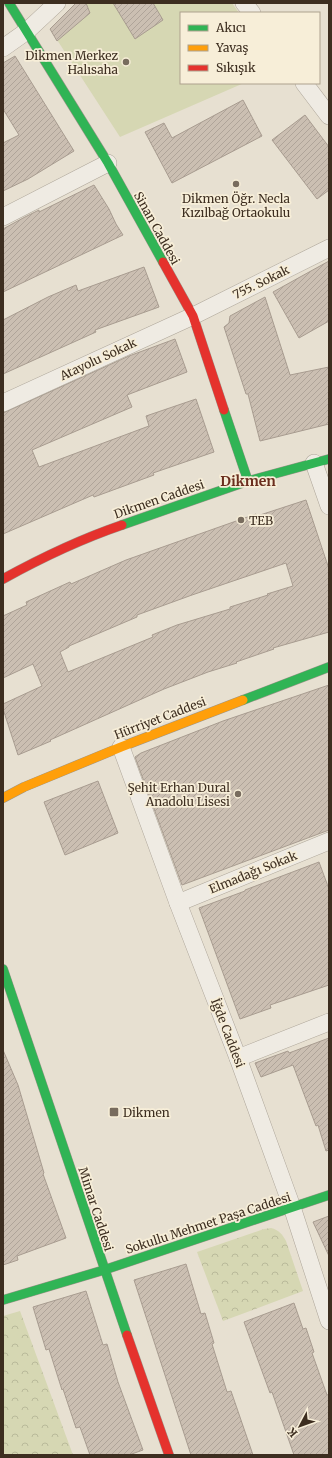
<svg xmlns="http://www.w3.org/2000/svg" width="332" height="1458" font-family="Merriweather,serif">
<defs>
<pattern id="park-crowns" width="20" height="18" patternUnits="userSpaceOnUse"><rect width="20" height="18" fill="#d6d7b3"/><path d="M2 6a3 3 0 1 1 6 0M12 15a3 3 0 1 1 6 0" fill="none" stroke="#b9b99a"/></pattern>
<pattern id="building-hatch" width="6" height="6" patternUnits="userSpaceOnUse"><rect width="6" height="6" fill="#cbbfb2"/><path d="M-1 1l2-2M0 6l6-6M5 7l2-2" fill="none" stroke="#afa499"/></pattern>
</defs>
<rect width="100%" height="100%" fill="#e7e0d1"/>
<g fill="url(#park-crowns)">
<path d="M 271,1228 C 279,1230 282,1234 286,1241 L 303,1291 L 223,1321 L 197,1252 L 264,1229 Z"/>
<path d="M 20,1311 L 73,1455 L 3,1455 L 3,1316 Z"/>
</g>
<path fill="#d6d7b3" d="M 76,3 L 232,3 L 239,13 L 181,13 L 181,83 L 244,83 L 120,137 L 50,29 Z"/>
<g fill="url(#building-hatch)" stroke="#a89c90" fill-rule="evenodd">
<path d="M 76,3 L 86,3 L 90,13 L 57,41 L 50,29 Z"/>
<path d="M 113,3 L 153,3 L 163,20 L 135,39 Z"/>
<path d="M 15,56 L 74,151 L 28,179 L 3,191 L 3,143 L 19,135 L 3,109 L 3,63 Z"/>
<path d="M 243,100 L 262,136 L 172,183 L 145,132 L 164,123 L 172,138 Z"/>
<path d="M 305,115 L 329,147 L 329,190 L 317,199 L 272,140 Z"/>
<path d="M 94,185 L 109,209 L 116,224 L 123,235 L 3,292 L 3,229 L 25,217 L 39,210 L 39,212 Z"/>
<path d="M 329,261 L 329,321 L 299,338 L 273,292 Z"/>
<path d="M 144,267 L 159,307 L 95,330 L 96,332 L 3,374 L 3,320 L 48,297 L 76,285 L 78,291 Z"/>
<path d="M 265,297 L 290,375 L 329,367 L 329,424 L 260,441 L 248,394 L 246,394 L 224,327 L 229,323 L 230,316 Z"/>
<path d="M 175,339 L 187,372 L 127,395 L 132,407 L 32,450 L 39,467 L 149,426 L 146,416 L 196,399 L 214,452 L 153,473 L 154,475 L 94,497 L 93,495 L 3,534 L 3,413 L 129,356 Z"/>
<path d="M 306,500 L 329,569 L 329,632 L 273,648 L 274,649 L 236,662 L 237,663 L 208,672 L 164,689 L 50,740 L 51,741 L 18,755 L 3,709 L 3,704 L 42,686 L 33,664 L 3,678 L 3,616 L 27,605 L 26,602 L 70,582 L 71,584 L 126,560 L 256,514 L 257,516 ZM 286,563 L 293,586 L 267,594 L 268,595 L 230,607 L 230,609 L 177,625 L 152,635 L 153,637 L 68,672 L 60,652 L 69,647 L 69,646 L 137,617 L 137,615 L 192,595 Z"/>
<path d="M 329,685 L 329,830 L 182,885 L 135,757 L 141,753 L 223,721 Z"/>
<path d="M 98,781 L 118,833 L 65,855 L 44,802 Z"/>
<path d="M 319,862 L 329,889 L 329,985 L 270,1005 L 271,1008 L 240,1019 L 199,908 L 245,891 L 245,890 Z"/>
<path d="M 329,1038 L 329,1150 L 326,1151 L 318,1125 L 316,1126 L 293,1065 L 261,1077 L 255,1063 L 288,1051 L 289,1053 Z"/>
<path d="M 3,1050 L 18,1085 L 44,1173 L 43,1174 L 66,1238 L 17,1256 L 18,1260 L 3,1265 Z"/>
<path d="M 329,1216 L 329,1256 L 313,1222 Z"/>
<path d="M 186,1264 L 201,1314 L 205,1313 L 214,1343 L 212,1344 L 227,1392 L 231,1391 L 253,1455 L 191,1455 L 134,1280 Z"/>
<path d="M 86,1291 L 103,1345 L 107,1344 L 118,1382 L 143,1450 L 129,1455 L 90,1455 L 80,1427 L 76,1428 L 63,1389 L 62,1390 L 49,1349 L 46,1350 L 33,1307 Z"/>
<path d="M 294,1303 L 303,1329 L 306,1328 L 314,1352 L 312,1353 L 327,1395 L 329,1394 L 329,1455 L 294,1455 L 272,1392 L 270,1393 L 244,1322 Z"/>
</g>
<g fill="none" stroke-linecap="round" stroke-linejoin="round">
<g stroke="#ada599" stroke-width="18">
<g id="street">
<path d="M 244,3 L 252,13"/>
<path d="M 3,48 L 27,31 L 57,3"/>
<path d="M 304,83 L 329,116"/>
<path d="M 3,217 L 108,163"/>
<path d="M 3,403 L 193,316 L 329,248"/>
<path d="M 314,463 L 329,506"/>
<path d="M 121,747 L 178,903 L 238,1058 L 292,1207 L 329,1321"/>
<path d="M 178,903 L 329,841"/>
<path d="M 238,1058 L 329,1022"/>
</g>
</g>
<g stroke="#9c958a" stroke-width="10">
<g id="fast">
<path d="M 9,3 L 108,163 L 163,262"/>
<path d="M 224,410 L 248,481"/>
<path d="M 122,525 L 248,481 L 329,459"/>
<path d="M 243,700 L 329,667"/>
<path d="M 3,969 L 127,1335"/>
<path d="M 3,1300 L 104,1270 L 329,1195"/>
</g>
</g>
<g stroke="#9c958a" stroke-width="10">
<path id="slow" d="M 3,798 L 24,787 L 121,747 L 243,700"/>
</g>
<g stroke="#9c958a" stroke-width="10">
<g id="jam">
<path d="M 163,262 L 193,316 L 224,410"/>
<path d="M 3,579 C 41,558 81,539 122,525"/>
<path d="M 127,1335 L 169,1455"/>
</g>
</g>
<use href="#street" stroke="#efebe3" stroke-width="17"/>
<use href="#fast" stroke="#30b455" stroke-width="9"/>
<use href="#slow" stroke="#ff9f0a" stroke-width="9"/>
<use href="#jam" stroke="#e5322d" stroke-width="9"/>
</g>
<g fill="#786c5e" stroke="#f7eed8" stroke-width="1.5">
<circle cx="126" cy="62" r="4"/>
<circle cx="236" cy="184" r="4"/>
<circle cx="241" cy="520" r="4"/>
<circle cx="238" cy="794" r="4"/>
<rect x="109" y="1107" width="10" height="10" rx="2"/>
</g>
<g text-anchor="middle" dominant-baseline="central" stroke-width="3.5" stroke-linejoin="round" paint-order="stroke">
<g font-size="12" fill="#3d2e20" stroke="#f7eed8" text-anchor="end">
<text x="118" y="55">Dikmen Merkez<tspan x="118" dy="14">Halısaha</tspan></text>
<text x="236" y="198" text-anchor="middle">Dikmen Öğr. Necla<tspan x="236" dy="14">Kızılbağ Ortaokulu</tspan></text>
<text x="249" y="520" text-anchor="start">TEB</text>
<text x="230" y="787">Şehit Erhan Dural<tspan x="230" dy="14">Anadolu Lisesi</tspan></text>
<text x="123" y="1112" text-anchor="start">Dikmen</text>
</g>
<g font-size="12" fill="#3d2e20" stroke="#f7eed8">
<text transform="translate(157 228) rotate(61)">Sinan Caddesi</text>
<text transform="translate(261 282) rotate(-26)">755. Sokak</text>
<text transform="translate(98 359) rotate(-25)">Atayolu Sokak</text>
<text transform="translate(159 499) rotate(-19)">Dikmen Caddesi</text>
<text transform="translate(160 718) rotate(-21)">Hürriyet Caddesi</text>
<text transform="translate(253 872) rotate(-22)">Elmadağı Sokak</text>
<text transform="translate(228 1033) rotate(69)">İğde Caddesi</text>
<text transform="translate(96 1209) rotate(72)">Mimar Caddesi</text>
<text transform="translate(208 1223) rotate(-18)">Sokullu Mehmet Paşa Caddesi</text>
</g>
<g font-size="14" font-weight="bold" fill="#6b2e1e" stroke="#f7eed8">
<text x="248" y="481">Dikmen</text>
</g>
</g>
<rect width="332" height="1458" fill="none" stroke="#3d2e20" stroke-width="8"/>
<rect x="180" y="12" width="140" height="72" fill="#f7eed8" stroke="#ada18e"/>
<rect x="188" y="25" width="20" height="6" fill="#30b455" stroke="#ada18e"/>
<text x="216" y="32" font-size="12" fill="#3d2e20">Akıcı</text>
<rect x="188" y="45" width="20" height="6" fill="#ff9f0a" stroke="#ada18e"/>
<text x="216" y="52" font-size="12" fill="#3d2e20">Yavaş</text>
<rect x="188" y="65" width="20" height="6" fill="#e5322d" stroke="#ada18e"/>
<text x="216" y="72" font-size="12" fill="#3d2e20">Sıkışık</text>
<g transform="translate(300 1426) rotate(229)" stroke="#f7eed8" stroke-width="3" paint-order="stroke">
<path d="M0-3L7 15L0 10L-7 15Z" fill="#3d2e20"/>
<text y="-6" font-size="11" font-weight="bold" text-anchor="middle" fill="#3d2e20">K</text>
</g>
</svg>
